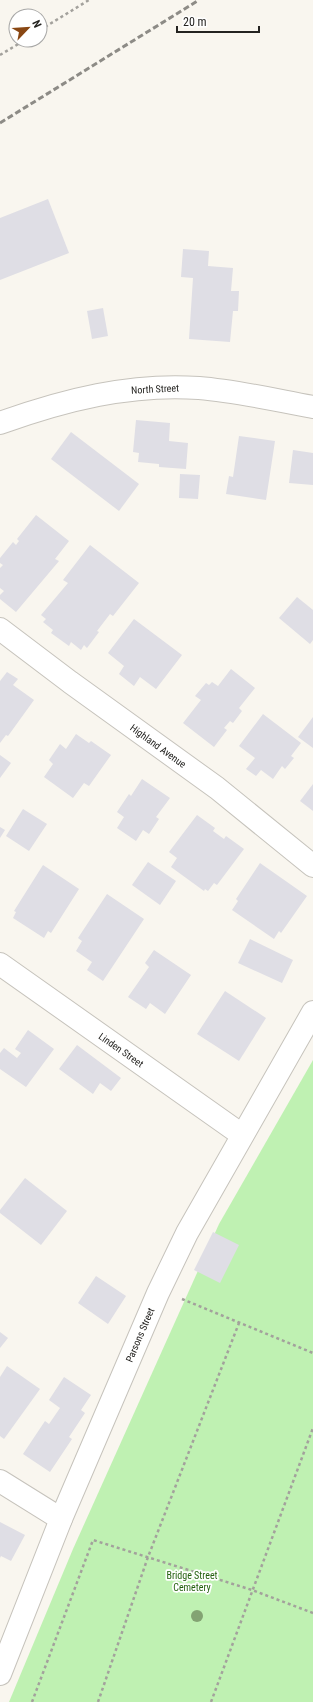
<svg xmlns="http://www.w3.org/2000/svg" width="313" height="1702" font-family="'Roboto Condensed',sans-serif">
<rect width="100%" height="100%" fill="#f9f6ef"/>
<path fill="#bff1b2" d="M 313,1060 L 313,1702 L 9,1702 L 73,1549 L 219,1224 Z"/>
<g fill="#dfdee5">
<path d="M 48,199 L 69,253 L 0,280 L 0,218 Z"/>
<path d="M 183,249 L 209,251 L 208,266 L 233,268 L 231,291 L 239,291 L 238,311 L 233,311 L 230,342 L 189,339 L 193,278 L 181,277 Z"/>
<path d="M 103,308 L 108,336 L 92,339 L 87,311 Z"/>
<path d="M 136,420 L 170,423 L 169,441 L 188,443 L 186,469 L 159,467 L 159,464 L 138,462 L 139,453 L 133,452 Z"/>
<path d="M 71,432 L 139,484 L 119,511 L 51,459 Z"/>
<path d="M 239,436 L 275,441 L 266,500 L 226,494 L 229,476 L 233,477 Z"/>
<path d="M 293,450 L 313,453 L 313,485 L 289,483 Z"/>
<path d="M 180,474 L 200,475 L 198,499 L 179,498 Z"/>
<path d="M 36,515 L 69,541 L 55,559 L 59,561 L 16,612 L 0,599 L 0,595 L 4,591 L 0,588 L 0,568 L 3,565 L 0,563 L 0,558 L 13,542 L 16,545 L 19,541 L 17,539 Z"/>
<path d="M 90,545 L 139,583 L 113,616 L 110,614 L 97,631 L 99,632 L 87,648 L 84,645 L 81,650 L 71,642 L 69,646 L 51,633 L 53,630 L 43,622 L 46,619 L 41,615 L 68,583 L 63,580 Z"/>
<path d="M 297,597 L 313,610 L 313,640 L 310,644 L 279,618 Z"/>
<path d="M 134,619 L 182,655 L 156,689 L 140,677 L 134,686 L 119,674 L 124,666 L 108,653 Z"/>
<path d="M 231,669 L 255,688 L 239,708 L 242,711 L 233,723 L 230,721 L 224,728 L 227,730 L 214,747 L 183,723 L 201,700 L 195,696 L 206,683 L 209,685 L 212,682 L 218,686 Z"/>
<path d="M 7,672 L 18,679 L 13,685 L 34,700 L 8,736 L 6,735 L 0,743 L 0,681 Z"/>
<path d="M 263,714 L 301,743 L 291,756 L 294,758 L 285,769 L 282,766 L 273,779 L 261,770 L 256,776 L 246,769 L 255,758 L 239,746 Z"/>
<path d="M 313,717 L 313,748 L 298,737 Z"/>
<path d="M 76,734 L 89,743 L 91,741 L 111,755 L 89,786 L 84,783 L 73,798 L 44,777 L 53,764 L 49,760 L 60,744 L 66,749 Z"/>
<path d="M 0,755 L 11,763 L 0,778 Z"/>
<path d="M 142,779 L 170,798 L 156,817 L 159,819 L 149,834 L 143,830 L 136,841 L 117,828 L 124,817 L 117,812 L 129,794 L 131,796 Z"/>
<path d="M 313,784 L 313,811 L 300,801 Z"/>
<path d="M 23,809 L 47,824 L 29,851 L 6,836 Z"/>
<path d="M 197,815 L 215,828 L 213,831 L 224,839 L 226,836 L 244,849 L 217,885 L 214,883 L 208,891 L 205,889 L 204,891 L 171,867 L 177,858 L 169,852 Z"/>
<path d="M 0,827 L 5,830 L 0,838 Z"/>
<path d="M 148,862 L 176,881 L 160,905 L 132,885 Z"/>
<path d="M 260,863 L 307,896 L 281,933 L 279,931 L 274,939 L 232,910 L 238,901 L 236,899 Z"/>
<path d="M 43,865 L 79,889 L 51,933 L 48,931 L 44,938 L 13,918 L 16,912 L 14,911 Z"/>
<path d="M 107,894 L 144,919 L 103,981 L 87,970 L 92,962 L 76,951 L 82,941 L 78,938 Z"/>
<path d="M 250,939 L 293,960 L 282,983 L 238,963 Z"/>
<path d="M 154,950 L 191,975 L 165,1014 L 150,1003 L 146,1009 L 128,997 L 149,967 L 145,963 Z"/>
<path d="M 225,991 L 266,1018 L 239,1061 L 197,1034 Z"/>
<path d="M 28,1030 L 54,1049 L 26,1087 L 0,1069 L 0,1053 L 4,1048 L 17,1058 L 21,1053 L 15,1049 Z"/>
<path d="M 77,1045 L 121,1078 L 111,1091 L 100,1083 L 93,1094 L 59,1069 Z"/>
<path d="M 25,1178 L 67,1211 L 41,1245 L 0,1213 L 0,1210 Z"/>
<path d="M 213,1232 L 239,1245 L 220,1283 L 194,1270 Z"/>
<path d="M 96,1276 L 126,1296 L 108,1324 L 78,1303 Z"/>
<path d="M 0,1332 L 8,1338 L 0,1348 Z"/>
<path d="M 7,1366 L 40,1389 L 4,1439 L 0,1436 L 0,1377 Z"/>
<path d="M 64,1377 L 91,1395 L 81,1410 L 85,1413 L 69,1437 L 72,1439 L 50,1472 L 23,1454 L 45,1421 L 49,1424 L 60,1408 L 49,1400 Z"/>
<path d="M 0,1522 L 25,1535 L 11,1561 L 1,1556 L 0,1558 Z"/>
</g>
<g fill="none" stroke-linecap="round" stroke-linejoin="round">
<g stroke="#c6c3bc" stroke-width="24">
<g id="minor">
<path d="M 0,629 L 70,682 L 217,788 L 313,866"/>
<path d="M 0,964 L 242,1135"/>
<path d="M 0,1481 L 61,1519"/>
<path d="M 0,1674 L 61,1519 L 158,1293 L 187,1233 L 313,1012"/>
</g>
</g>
<g stroke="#c6c3bc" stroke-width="24">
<path id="tertiary" d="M 0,423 C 64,400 131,383 199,388 C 237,391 275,400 313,407"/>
</g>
<g stroke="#a3a19c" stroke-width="2.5" stroke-dasharray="3 3" stroke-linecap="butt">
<path d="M 40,30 L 89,0"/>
<path d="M 0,55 L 25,40"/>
<path d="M 182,1299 L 313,1353"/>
<path d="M 32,1702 L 93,1540 L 252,1590 L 313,1613"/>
<path d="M 98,1702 L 148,1557 L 239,1323"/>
<path d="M 211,1702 L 313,1428"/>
</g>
<use href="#minor" stroke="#fff" stroke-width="22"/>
<use href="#tertiary" stroke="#fff" stroke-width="22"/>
<path stroke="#8d8b86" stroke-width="3" stroke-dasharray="6 3" stroke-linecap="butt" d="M 0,123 L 199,0"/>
</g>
<circle fill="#83a373" cx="197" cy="1616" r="6"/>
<g text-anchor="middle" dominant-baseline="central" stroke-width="3.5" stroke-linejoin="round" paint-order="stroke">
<g font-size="10" fill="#242320" stroke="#fff">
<text transform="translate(155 389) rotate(-3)">North Street</text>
<text transform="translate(158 746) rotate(36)">Highland Avenue</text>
<text transform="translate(121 1050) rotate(35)">Linden Street</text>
<text transform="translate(140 1335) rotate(-67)">Parsons Street</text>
</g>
<g font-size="10" fill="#225f0d" stroke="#fff">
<text x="192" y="1575">Bridge Street<tspan x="192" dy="12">Cemetery</tspan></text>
</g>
</g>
<g transform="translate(28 28) rotate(65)"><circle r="19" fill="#ffffff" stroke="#a7a7a6"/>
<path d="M0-3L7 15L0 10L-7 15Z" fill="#894713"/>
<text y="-6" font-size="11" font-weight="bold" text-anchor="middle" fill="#242320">N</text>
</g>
<path d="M177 26v6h82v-6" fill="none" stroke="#242320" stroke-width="2"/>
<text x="183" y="26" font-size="12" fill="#242320" stroke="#ffffff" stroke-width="3" paint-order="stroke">20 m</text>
</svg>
